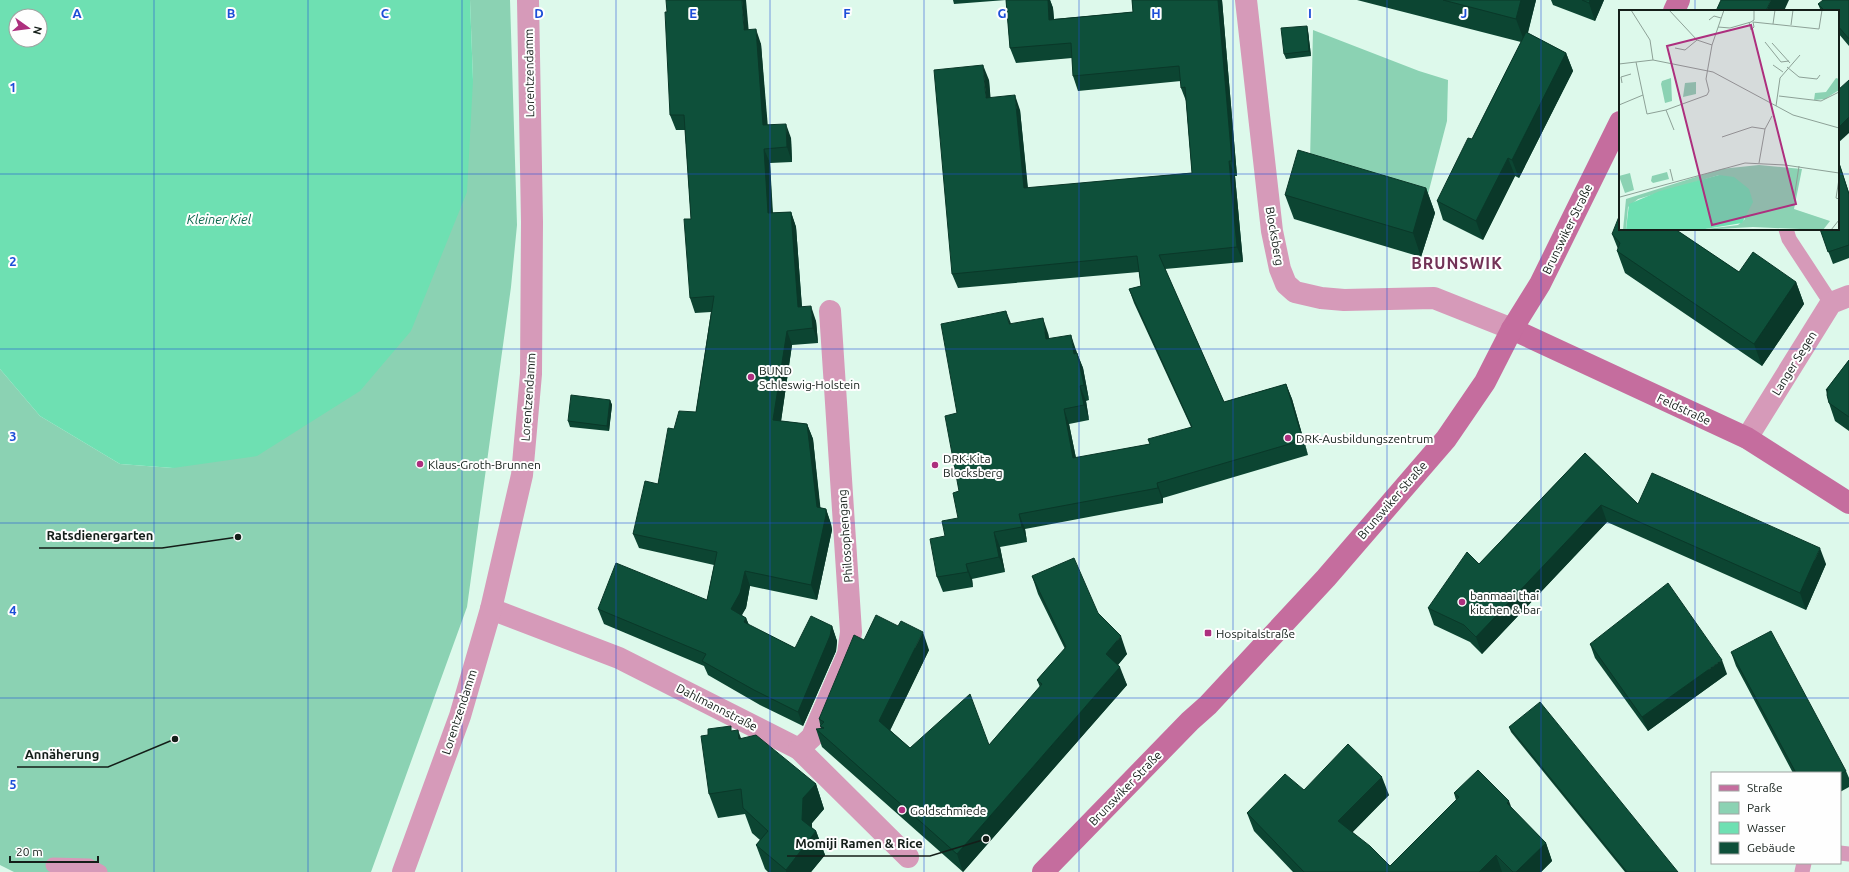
<svg xmlns="http://www.w3.org/2000/svg" width="1849" height="872" font-family="Ubuntu,sans-serif">
<rect width="100%" height="100%" fill="#ddf9eb"/>
<g fill="#8bd2b3">
<path d="M 470,0 L 510,0 L 517,225 L 511,287 L 467,607 L 371,872 L 14,872 L 0,865 L 0,369 L 40,416 L 120,464 L 173,468 L 473,80 Z"/>
<path d="M 1313,30 L 1419,71 L 1448,80 L 1447,121 L 1428,194 L 1310,161 Z"/>
</g>
<path fill="#6ee0b2" fill-rule="evenodd" d="M 0,0 L 470,0 L 473,80 L 467,192 L 411,331 L 360,391 L 257,456 L 173,468 L 120,464 L 40,416 L 0,369 ZM 16,16 L 40,16 L 40,40 L 16,40 Z"/>
<g fill="none" stroke-linecap="round" stroke-linejoin="round">
<g stroke="#d69ab9" stroke-width="15">
<path d="M 1786,229 L 1789,239 L 1831,303"/>
<path d="M 1840,853 L 1849,854"/>
<path d="M 53,865 L 89,866 L 100,872"/>
<path d="M 1802,872 L 1804,863"/>
</g>
<g stroke="#d69ab9" stroke-width="22">
<path d="M 1246,0 L 1272,231 L 1280,269 L 1286,284 L 1295,292 L 1321,298 L 1344,300 L 1434,298 L 1512,329"/>
<path d="M 1747,438 L 1831,303 L 1849,296"/>
<path d="M 491,609 L 619,658 L 799,749 L 908,857"/>
<path d="M 799,749 L 812,737 L 848,654 L 851,632 L 830,311"/>
<path d="M 403,872 L 460,716 L 491,609 L 522,475 L 531,374 L 532,222 L 528,0"/>
</g>
<g stroke="#c56d9e" stroke-width="22">
<path d="M 1674,11 L 1679,0"/>
<path d="M 1512,329 L 1747,438 L 1849,503"/>
<path d="M 1043,872 L 1190,721 L 1208,705 L 1326,578 L 1446,439 L 1485,382 L 1512,329 L 1540,284 L 1620,122"/>
</g>
</g>
<g fill="#0c4532">
<path d="M 953,0 L 1050,0 L 1053,8 L 1054,19 L 1133,12 L 1132,0 L 1222,0 L 1237,176 L 1235,176 L 1243,262 L 1165,269 L 1224,402 L 1286,384 L 1292,399 L 1308,455 L 1163,498 L 1163,503 L 1025,529 L 1027,542 L 1000,547 L 1005,572 L 972,579 L 973,587 L 943,592 L 937,577 L 945,536 L 958,518 L 959,491 L 957,413 L 1011,324 L 1048,333 L 1049,339 L 1076,350 L 1077,353 L 1083,368 L 1089,400 L 1086,401 L 1089,420 L 1069,424 L 1076,458 L 1150,444 L 1191,427 L 1134,303 L 1129,289 L 1141,286 L 1139,272 L 958,288 L 952,274 L 989,80 L 990,98 L 1020,110 L 1028,188 L 1192,173 L 1186,101 L 1181,88 L 1181,81 L 1078,91 L 1073,76 L 1072,58 L 1016,63 L 1010,48 L 1006,0 L 954,4 Z"/>
<path d="M 1357,0 L 1536,0 L 1528,33 L 1566,53 L 1573,71 L 1519,178 L 1515,176 L 1483,240 L 1443,220 L 1437,201 L 1472,139 L 1521,42 Z"/>
<path d="M 1551,0 L 1604,0 L 1595,21 L 1553,5 Z"/>
<path d="M 1849,0 L 1849,46 L 1838,33 L 1838,11 L 1821,11 L 1818,4 Z"/>
<path d="M 1307,26 L 1308,31 L 1311,56 L 1286,59 L 1284,54 Z"/>
<path d="M 749,30 L 761,44 L 767,125 L 791,138 L 792,162 L 770,163 L 773,213 L 791,212 L 796,227 L 802,307 L 816,321 L 818,343 L 792,345 L 781,421 L 807,424 L 813,439 L 820,508 L 826,509 L 831,524 L 832,530 L 817,600 L 750,586 L 746,608 L 741,615 L 746,618 L 749,625 L 795,648 L 832,626 L 837,641 L 836,651 L 803,726 L 760,705 L 708,675 L 704,666 L 604,624 L 598,609 L 707,600 L 714,565 L 639,548 L 633,534 L 658,484 L 674,429 L 696,412 L 711,312 L 695,313 L 690,298 L 691,219 L 685,130 L 676,130 L 670,115 Z"/>
<path d="M 1838,159 L 1849,193 L 1849,258 L 1833,264 L 1820,229 L 1838,229 Z"/>
<path d="M 1426,188 L 1435,213 L 1421,257 L 1294,219 L 1285,195 Z"/>
<path d="M 1676,230 L 1739,272 L 1796,282 L 1804,304 L 1762,366 L 1625,273 L 1617,251 L 1618,249 L 1612,234 Z"/>
<path d="M 1849,360 L 1849,431 L 1835,421 L 1829,403 L 1826,390 Z"/>
<path d="M 610,400 L 612,405 L 609,431 L 570,427 L 568,421 Z"/>
<path d="M 1585,453 L 1638,504 L 1826,564 L 1806,610 L 1607,522 L 1482,654 L 1470,642 L 1434,625 L 1428,608 L 1479,564 Z"/>
<path d="M 1032,576 L 1098,613 L 1127,654 L 1118,665 L 1127,685 L 963,872 L 822,747 L 816,729 L 821,729 L 819,719 L 864,640 L 929,650 L 890,730 L 910,748 L 989,745 L 1040,687 L 1037,680 L 1065,649 L 1038,594 Z"/>
<path d="M 1590,644 L 1727,674 L 1648,731 L 1595,658 Z"/>
<path d="M 1731,652 L 1846,771 L 1849,778 L 1849,787 L 1840,792 L 1840,773 L 1793,773 L 1736,666 Z"/>
<path d="M 1509,727 L 1678,872 L 1625,872 L 1511,732 Z"/>
<path d="M 732,731 L 741,738 L 816,784 L 824,809 L 812,823 L 812,828 L 816,831 L 825,855 L 811,872 L 768,872 L 765,869 L 756,845 L 760,840 L 752,833 L 745,814 L 718,818 L 709,794 L 708,735 Z"/>
<path d="M 1304,790 L 1389,795 L 1352,832 L 1390,866 L 1456,800 L 1454,793 L 1512,809 L 1546,843 L 1552,861 L 1541,872 L 1293,872 L 1254,831 L 1247,813 Z"/>
</g>
<g fill="#0a3829">
<path d="M 742,0 L 746,0 L 750,45 L 744,30 Z"/>
<path d="M 1048,0 L 1050,0 L 1053,8 L 1055,35 L 1049,20 Z"/>
<path d="M 1218,0 L 1222,0 L 1237,176 L 1232,161 Z"/>
<path d="M 1521,0 L 1536,0 L 1525,43 L 1516,19 Z"/>
<path d="M 1590,0 L 1604,0 L 1595,21 L 1589,3 Z"/>
<path d="M 1771,0 L 1789,0 L 1784,11 L 1766,11 Z"/>
<path d="M 1307,26 L 1308,31 L 1311,56 L 1309,51 Z"/>
<path d="M 756,29 L 761,44 L 769,140 L 763,125 Z"/>
<path d="M 1566,53 L 1573,71 L 1519,178 L 1512,160 Z"/>
<path d="M 983,65 L 989,80 L 992,113 L 986,98 Z"/>
<path d="M 1015,95 L 1020,110 L 1029,203 L 1024,188 Z"/>
<path d="M 1849,117 L 1849,133 L 1838,143 L 1838,128 Z"/>
<path d="M 786,124 L 791,138 L 792,162 L 787,147 Z"/>
<path d="M 764,149 L 770,163 L 773,228 L 768,213 Z"/>
<path d="M 1508,158 L 1515,176 L 1483,240 L 1476,221 Z"/>
<path d="M 1229,161 L 1235,176 L 1243,262 L 1237,247 Z"/>
<path d="M 1426,188 L 1435,213 L 1421,257 L 1413,233 Z"/>
<path d="M 791,212 L 796,227 L 803,322 L 798,307 Z"/>
<path d="M 1796,282 L 1804,304 L 1762,366 L 1754,344 Z"/>
<path d="M 811,306 L 816,321 L 818,343 L 813,328 Z"/>
<path d="M 1006,311 L 1012,326 L 1009,324 Z"/>
<path d="M 1043,318 L 1048,333 L 1052,354 L 1046,339 Z"/>
<path d="M 787,331 L 792,345 L 779,435 L 773,420 Z"/>
<path d="M 1071,335 L 1076,350 L 1080,368 L 1074,354 Z"/>
<path d="M 1077,353 L 1083,368 L 1089,400 L 1084,385 Z"/>
<path d="M 1286,384 L 1292,399 L 1308,455 L 1303,440 Z"/>
<path d="M 1080,386 L 1086,401 L 1089,420 L 1084,405 Z"/>
<path d="M 610,400 L 612,405 L 609,431 L 607,426 Z"/>
<path d="M 1064,409 L 1069,424 L 1079,473 L 1073,458 Z"/>
<path d="M 807,424 L 813,439 L 822,522 L 817,507 Z"/>
<path d="M 1157,483 L 1163,498 L 1163,503 L 1158,488 Z"/>
<path d="M 1601,505 L 1607,522 L 1482,654 L 1476,637 Z"/>
<path d="M 826,509 L 831,524 L 832,530 L 817,600 L 811,585 Z"/>
<path d="M 1019,514 L 1025,529 L 1027,542 L 1022,527 Z"/>
<path d="M 994,532 L 1000,547 L 1005,572 L 999,557 Z"/>
<path d="M 1820,548 L 1826,564 L 1806,610 L 1800,593 Z"/>
<path d="M 966,564 L 972,579 L 973,587 L 968,572 Z"/>
<path d="M 745,571 L 750,586 L 746,608 L 737,624 L 731,609 Z"/>
<path d="M 746,618 L 752,633 L 744,622 Z"/>
<path d="M 832,626 L 837,641 L 836,651 L 803,726 L 798,712 Z"/>
<path d="M 923,632 L 929,650 L 886,739 L 879,721 Z"/>
<path d="M 1121,636 L 1127,654 L 1112,672 L 1106,654 Z"/>
<path d="M 1722,660 L 1727,674 L 1648,731 L 1642,717 Z"/>
<path d="M 1120,667 L 1127,685 L 963,872 L 957,854 Z"/>
<path d="M 738,730 L 747,755 L 739,739 Z"/>
<path d="M 1382,777 L 1389,795 L 1345,840 L 1338,821 Z"/>
<path d="M 816,784 L 824,809 L 812,823 L 811,837 L 816,831 L 825,855 L 811,872 L 786,872 L 786,870 L 802,820 L 803,798 Z"/>
<path d="M 1509,801 L 1516,820 L 1507,803 Z"/>
<path d="M 1546,843 L 1552,861 L 1541,872 L 1516,872 Z"/>
<path d="M 1496,855 L 1502,872 L 1479,872 Z"/>
</g>
<g fill="#0e503a" stroke="#0a3829">
<path d="M 666,0 L 742,0 L 744,30 L 756,29 L 763,125 L 786,124 L 787,147 L 764,149 L 768,213 L 791,212 L 798,307 L 811,306 L 813,328 L 787,331 L 773,420 L 807,424 L 817,507 L 826,509 L 826,515 L 811,585 L 745,571 L 740,593 L 731,609 L 746,618 L 744,622 L 795,648 L 811,616 L 832,626 L 830,636 L 798,712 L 754,690 L 702,661 L 706,654 L 598,609 L 616,563 L 707,600 L 717,552 L 633,534 L 645,481 L 658,484 L 668,428 L 674,429 L 679,411 L 696,412 L 714,296 L 690,298 L 684,219 L 691,219 L 684,115 L 670,115 L 665,12 L 667,12 Z"/>
<path d="M 1006,0 L 1048,0 L 1049,20 L 1133,12 L 1132,0 L 1218,0 L 1232,161 L 1229,161 L 1237,247 L 1159,255 L 1224,402 L 1286,384 L 1303,440 L 1157,483 L 1158,488 L 1019,514 L 1022,527 L 994,532 L 999,557 L 966,564 L 968,572 L 937,577 L 930,539 L 945,536 L 942,521 L 958,518 L 953,493 L 959,491 L 945,416 L 957,413 L 941,324 L 1006,311 L 1009,324 L 1043,318 L 1046,339 L 1071,335 L 1074,354 L 1077,353 L 1084,385 L 1080,386 L 1084,405 L 1064,409 L 1073,458 L 1150,444 L 1148,439 L 1192,427 L 1129,289 L 1141,286 L 1137,256 L 952,274 L 934,70 L 983,65 L 986,98 L 1015,95 L 1024,188 L 1192,173 L 1185,87 L 1181,88 L 1179,66 L 1073,76 L 1071,43 L 1010,48 Z"/>
<path d="M 1443,0 L 1521,0 L 1516,19 Z"/>
<path d="M 1582,0 L 1590,0 L 1589,3 Z"/>
<path d="M 1721,0 L 1771,0 L 1766,11 L 1716,11 Z"/>
<path d="M 1823,0 L 1849,0 L 1849,39 L 1838,26 L 1838,11 L 1825,11 L 1818,4 Z"/>
<path d="M 1307,26 L 1309,51 L 1284,54 L 1281,28 Z"/>
<path d="M 1526,32 L 1566,53 L 1512,160 L 1508,158 L 1476,221 L 1437,201 L 1468,138 L 1472,139 Z"/>
<path d="M 1849,80 L 1849,117 L 1838,128 L 1838,90 Z"/>
<path d="M 1298,150 L 1426,188 L 1413,233 L 1285,195 Z"/>
<path d="M 1838,160 L 1849,194 L 1849,245 L 1828,252 L 1820,229 L 1838,229 Z"/>
<path d="M 1620,214 L 1620,229 L 1675,229 L 1739,272 L 1753,252 L 1796,282 L 1754,344 L 1617,251 L 1620,243 L 1612,234 Z"/>
<path d="M 1849,360 L 1849,417 L 1829,403 L 1827,395 L 1828,389 L 1826,390 Z"/>
<path d="M 571,395 L 610,400 L 607,426 L 568,421 Z"/>
<path d="M 1585,453 L 1638,504 L 1652,473 L 1820,548 L 1800,593 L 1601,505 L 1476,637 L 1464,625 L 1428,608 L 1467,552 L 1479,564 Z"/>
<path d="M 1074,558 L 1098,613 L 1121,636 L 1106,654 L 1120,667 L 957,854 L 816,729 L 824,728 L 820,726 L 824,722 L 819,719 L 854,635 L 864,640 L 876,615 L 898,626 L 901,621 L 923,632 L 879,721 L 910,748 L 970,694 L 989,745 L 1042,684 L 1037,680 L 1066,647 L 1032,576 Z"/>
<path d="M 1668,583 L 1722,660 L 1642,717 L 1590,644 Z"/>
<path d="M 1771,631 L 1846,771 L 1840,774 L 1840,773 L 1796,773 L 1731,652 Z"/>
<path d="M 1540,702 L 1678,872 L 1627,872 L 1509,727 Z"/>
<path d="M 731,726 L 731,731 L 738,730 L 739,739 L 756,735 L 816,784 L 803,798 L 802,820 L 816,831 L 786,870 L 756,845 L 768,831 L 743,808 L 741,789 L 709,794 L 701,736 L 708,735 L 708,729 Z"/>
<path d="M 1348,744 L 1382,777 L 1338,821 L 1370,846 L 1390,866 L 1459,797 L 1454,793 L 1478,770 L 1509,801 L 1507,803 L 1546,843 L 1516,872 L 1513,872 L 1496,855 L 1479,872 L 1304,872 L 1247,813 L 1285,774 L 1304,790 Z"/>
</g>
<path fill="none" stroke="#1d4ed8" stroke-width="1" stroke-opacity="0.55" d="M 154,0 L 154,872M 308,0 L 308,872M 462,0 L 462,872M 616,0 L 616,872M 770,0 L 770,872M 924,0 L 924,872M 1079,0 L 1079,872M 1233,0 L 1233,872M 1387,0 L 1387,872M 1541,0 L 1541,872M 1695,0 L 1695,11M 0,174 L 1620,174M 1838,174 L 1849,174M 1695,229 L 1695,872M 0,349 L 1849,349M 0,523 L 1849,523M 0,698 L 1849,698"/>
<g fill="#ad2f7e" stroke="#fefefe" stroke-width="1.5">
<circle cx="751" cy="377" r="4"/>
<circle cx="1288" cy="438" r="4"/>
<circle cx="420" cy="464" r="4"/>
<circle cx="935" cy="465" r="4"/>
<circle cx="1462" cy="602" r="4"/>
<rect x="1204" y="629" width="8" height="8" rx="2"/>
<circle cx="902" cy="810" r="4"/>
</g>
<g text-anchor="middle" dominant-baseline="central" stroke-width="4" stroke-linejoin="round" paint-order="stroke">
<g font-size="12" fill="#141e19" stroke="#fefefe">
<text transform="translate(529 73) rotate(-91)">Lorentzendamm</text>
<text transform="translate(1567 229) rotate(-64)">Brunswiker Straße</text>
<text transform="translate(1275 236) rotate(80)">Blocksberg</text>
<text transform="translate(1794 363) rotate(-58)">Langer Segen</text>
<text transform="translate(528 397) rotate(-86)">Lorentzendamm</text>
<text transform="translate(1684 409) rotate(25)">Feldstraße</text>
<text transform="translate(1392 500) rotate(-49)">Brunswiker Straße</text>
<text transform="translate(845 536) rotate(-94)">Philosophengang</text>
<text transform="translate(717 707) rotate(27)">Dahlmannstraße</text>
<text transform="translate(459 712) rotate(-72)">Lorentzendamm</text>
<text transform="translate(1125 788) rotate(-46)">Brunswiker Straße</text>
</g>
<g font-size="12" fill="#141e19" stroke="#fefefe" text-anchor="start">
<text x="759" y="370">BUND<tspan x="759" dy="14">Schleswig-Holstein</tspan></text>
<text x="1296" y="438">DRK-Ausbildungszentrum</text>
<text x="943" y="458">DRK-Kita<tspan x="943" dy="14">Blocksberg</tspan></text>
<text x="428" y="464">Klaus-Groth-Brunnen</text>
<text x="1470" y="595">banmaai thai<tspan x="1470" dy="14">kitchen &amp; bar</tspan></text>
<text x="1216" y="633">Hospitalstraße</text>
<text x="910" y="810">Goldschmiede</text>
</g>
<g font-size="13" font-style="italic" fill="#066448" stroke="#fefefe">
<text x="219" y="219">Kleiner Kiel</text>
</g>
<g font-size="16" font-weight="bold" letter-spacing="1" fill="#723357" stroke="#fefefe">
<text x="1457" y="263">BRUNSWIK</text>
</g>
</g>
<g transform="translate(1619 10)">
<rect width="220" height="220" fill="#ddf9eb"/>
<path d="M 52,68 L 53,91 L 46,93 L 42,74 L 43,71 ZM 217,68 L 220,69 L 220,80 L 206,89 L 195,90 L 196,83 L 207,82 ZM 77,72 L 77,84 L 64,87 L 66,73 ZM 140,155 L 183,159 L 175,199 L 211,211 L 204,220 L 134,217 L 80,220 L 119,215 L 126,209 L 100,165 L 19,189 L 9,197 L 7,219 L 4,220 L 7,189 L 102,159 ZM 48,162 L 50,169 L 34,173 L 32,171 L 33,166 ZM 11,163 L 15,180 L 6,183 L 0,166 Z" fill="#8bd2b3"/>
<path d="M 100,165 L 115,167 L 130,179 L 134,192 L 123,213 L 80,220 L 7,220 L 10,194 L 41,181 Z" fill="#6ee0b2"/>
<path fill="none" stroke="#8da197" stroke-width="1" d="M 12,0 L 31,30 L 34,50M 50,0 L 78,30 L 93,35M 90,10 L 95,6 L 102,8M 130,12 L 132,20 L 135,17 L 134,12 L 200,19 L 203,0M 154,14 L 156,0M 172,15 L 174,0M 99,17 L 111,18 L 132,12 L 135,10 L 135,0M 146,32 L 162,52 L 170,51M 153,33 L 171,53M 56,38 L 66,40 L 78,30M 17,52 L 28,104 L 47,100 L 88,85 L 90,81 L 87,69 L 93,35 L 105,0M 0,54 L 34,50 L 94,62 L 174,105 L 220,118M 154,55 L 164,62M 168,57 L 180,67 L 198,69 L 201,65M 3,73 L 2,67 L 12,64M 160,86 L 202,91 L 220,82M 0,95 L 24,85M 157,96 L 161,68 L 181,45M 47,100 L 55,120M 103,127 L 133,117 L 146,119M 140,153 L 146,119 L 153,106M 51,159 L 54,171M 220,169 L 217,188 L 220,189M 1,187 L 126,153 L 166,155 L 220,163M 175,189 L 180,156M 212,220 L 220,210"/>
<path fill="#ad2f7e" fill-opacity="0.15" stroke="#ad2f7e" stroke-width="2" d="M 132,15 L 177,194 L 93,215 L 48,36 Z"/>
<rect width="220" height="220" fill="none" stroke="#141e19" stroke-width="2"/>
</g>
<g font-size="13" text-anchor="middle" font-weight="bold" fill="#1d4ed8" stroke="#fefefe" stroke-width="4" stroke-linejoin="round" paint-order="stroke">
<text x="77" y="18">A</text>
<text x="231" y="18">B</text>
<text x="385" y="18">C</text>
<text x="539" y="18">D</text>
<text x="693" y="18">E</text>
<text x="847" y="18">F</text>
<text x="1002" y="18">G</text>
<text x="1156" y="18">H</text>
<text x="1310" y="18">I</text>
<text x="1464" y="18">J</text>
<text x="13" y="92">1</text>
<text x="13" y="266">2</text>
<text x="13" y="441">3</text>
<text x="13" y="615">4</text>
<text x="13" y="789">5</text>
</g>
<path fill="none" stroke="#141e19" stroke-width="1.5" d="M238 537L162 548H39M175 739L108 767H17M986 839L930 856H787"/>
<g fill="#141e19" stroke="#fefefe" stroke-width="1.5">
<circle cx="238" cy="537" r="4"/>
<circle cx="175" cy="739" r="4"/>
<circle cx="986" cy="839" r="4"/>
</g>
<g font-size="13" text-anchor="middle" font-weight="bold" fill="#141e19" stroke="#fefefe" stroke-width="4" stroke-linejoin="round" paint-order="stroke">
<text x="100" y="540">Ratsdienergarten</text>
<text x="62" y="759">Annäherung</text>
<text x="859" y="848">Momiji Ramen &amp; Rice</text>
</g>
<rect x="1711" y="772" width="130" height="92" fill="#fefefe" stroke="#a0a4a2"/>
<rect x="1719" y="785" width="20" height="6" fill="#c56d9e" stroke="#a0a4a2"/>
<text x="1747" y="792" font-size="12" fill="#141e19">Straße</text>
<rect x="1719" y="802" width="20" height="12" fill="#8bd2b3" stroke="#a0a4a2"/>
<text x="1747" y="812" font-size="12" fill="#141e19">Park</text>
<rect x="1719" y="822" width="20" height="12" fill="#6ee0b2" stroke="#a0a4a2"/>
<text x="1747" y="832" font-size="12" fill="#141e19">Wasser</text>
<rect x="1719" y="842" width="20" height="12" fill="#0e503a" stroke="#a0a4a2"/>
<text x="1747" y="852" font-size="12" fill="#141e19">Gebäude</text>
<g transform="translate(28 28) rotate(104)"><circle r="19" fill="#fefefe" stroke="#a0a4a2"/>
<path d="M0-3L7 15L0 10L-7 15Z" fill="#ad2f7e"/>
<text y="-6" font-size="11" font-weight="bold" text-anchor="middle" fill="#141e19">N</text>
</g>
<path d="M10 856v6h88v-6" fill="none" stroke="#141e19" stroke-width="2"/>
<text x="16" y="856" font-size="12" fill="#141e19" stroke="#fefefe" stroke-width="3" paint-order="stroke">20 m</text>
</svg>
